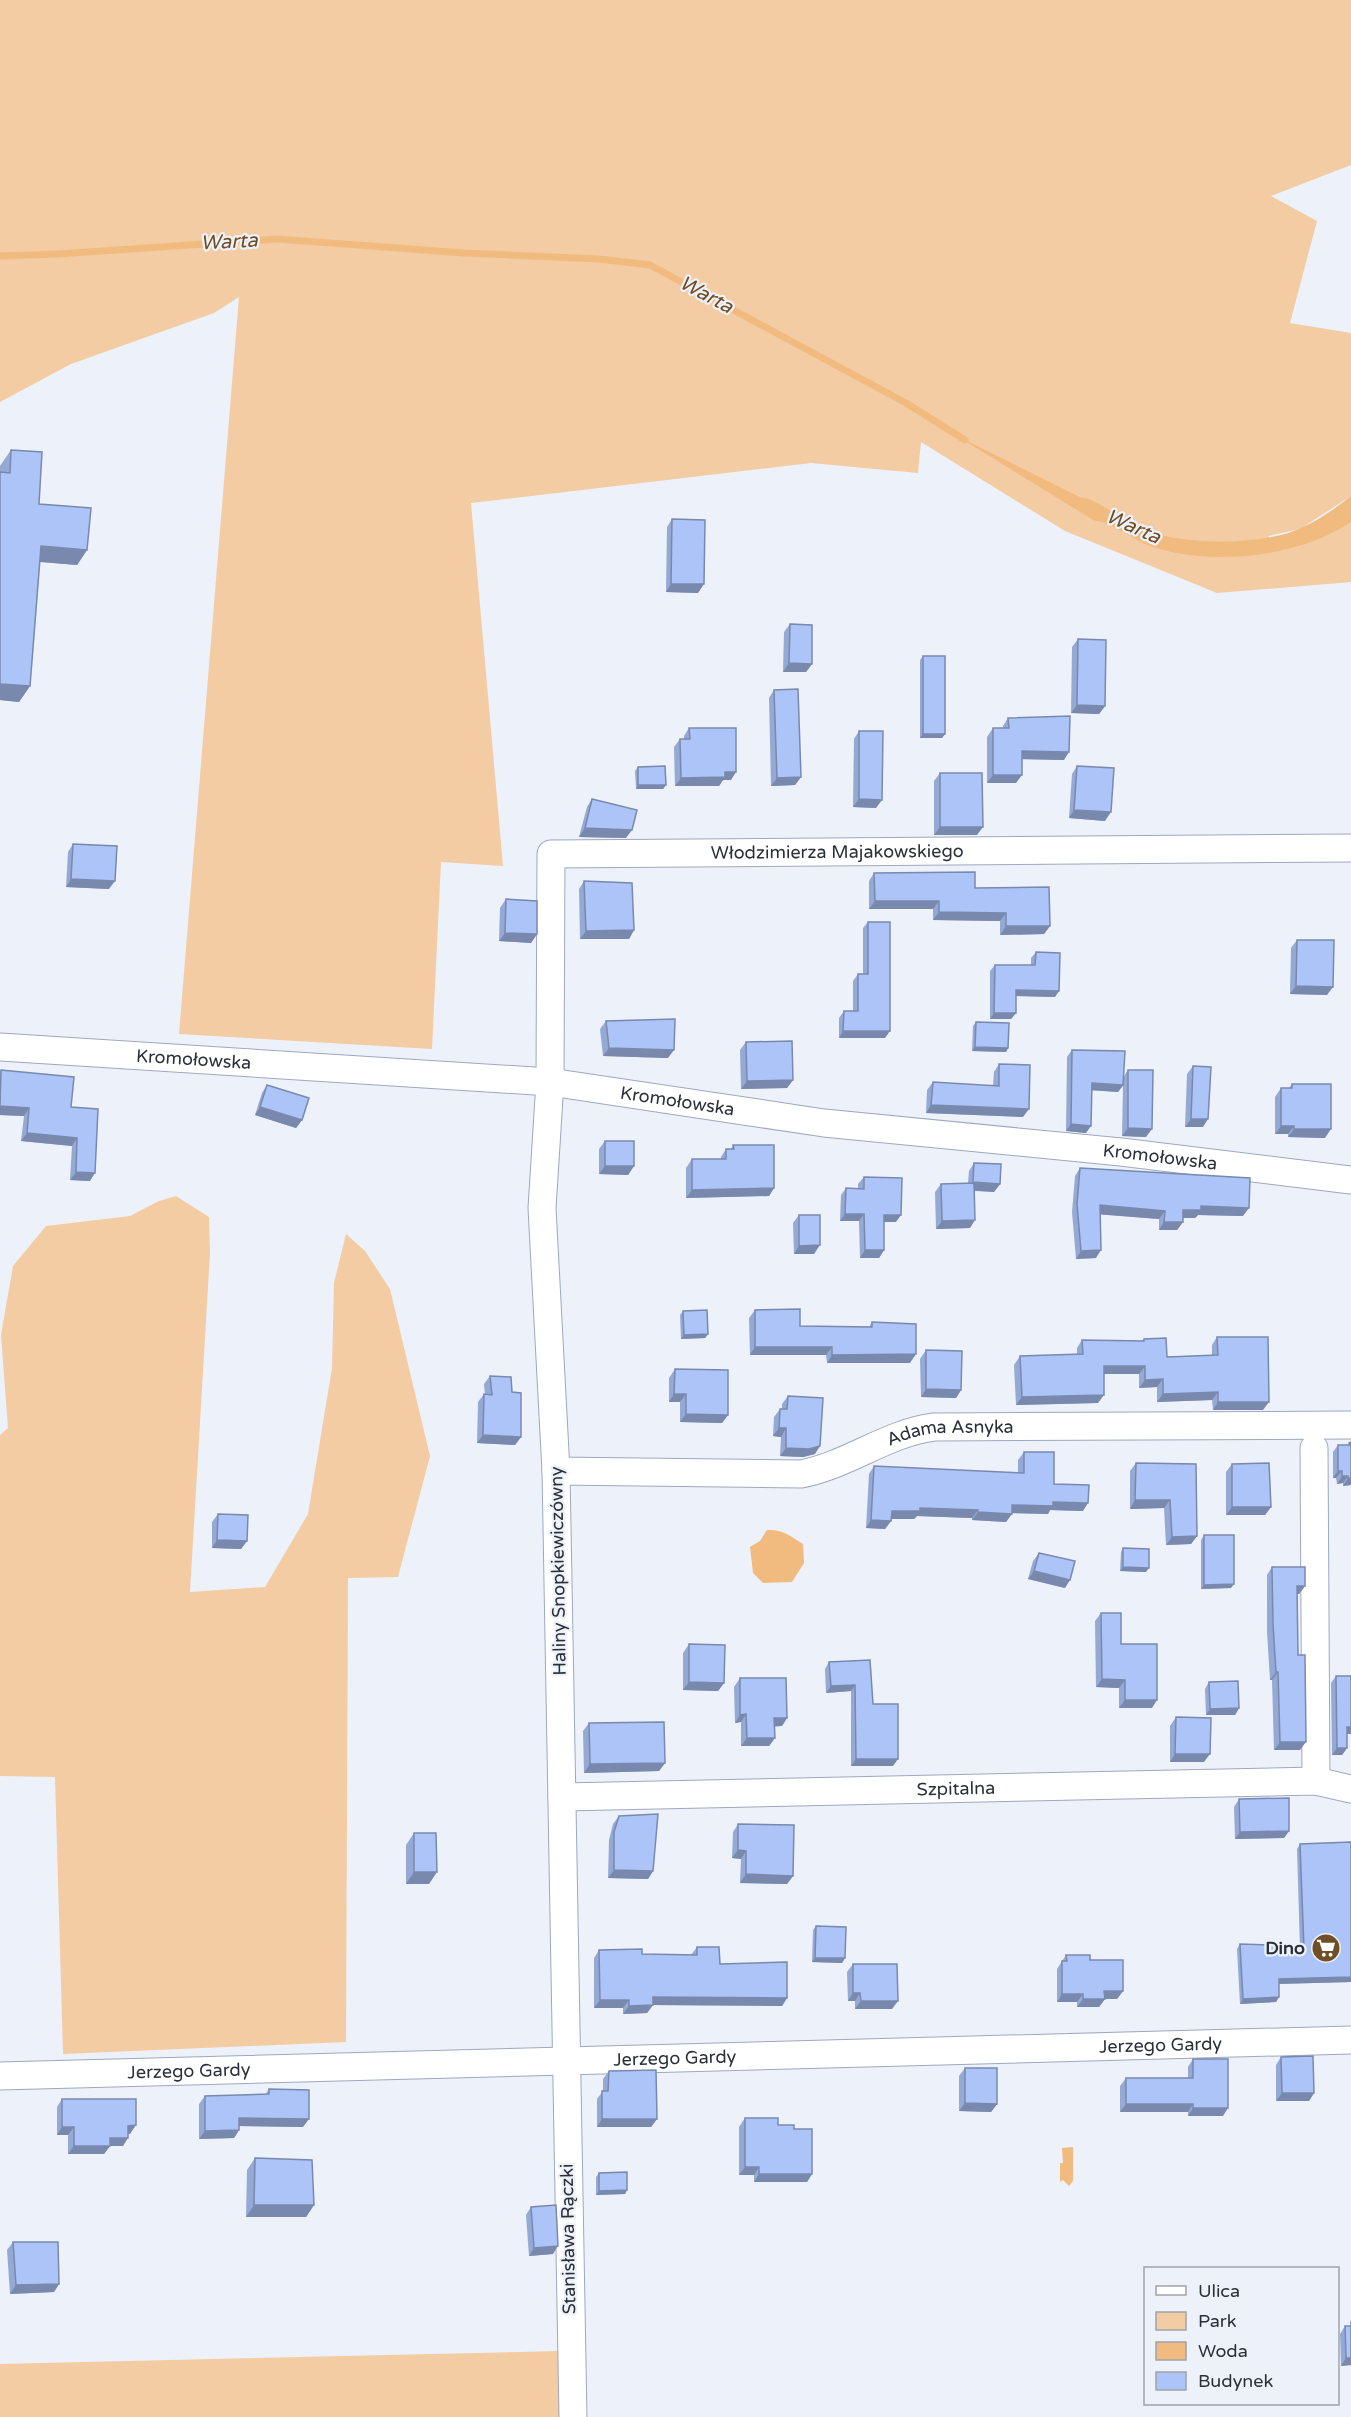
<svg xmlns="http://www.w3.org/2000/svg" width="1351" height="2417" font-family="'Varela Round',sans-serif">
<rect width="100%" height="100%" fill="#ecf1fa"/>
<g fill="#f3cca4">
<path d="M 0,0 L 1351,0 L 1351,165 L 1271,196 L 1317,221 L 1290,323 L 1351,333 L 1351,496 L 1300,529 L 1268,536 L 1284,550 L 1351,522 L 1351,582 L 1217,593 L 1065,531 L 921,442 L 918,473 L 811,463 L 471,503 L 503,866 L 441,862 L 432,1049 L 179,1034 L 239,297 L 214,313 L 71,364 L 0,402 Z"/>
<path d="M 176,1196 L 209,1217 L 210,1253 L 190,1592 L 265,1587 L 308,1514 L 332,1368 L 334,1283 L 346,1234 L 365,1251 L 390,1289 L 430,1456 L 398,1577 L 348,1578 L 346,2042 L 63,2054 L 55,1777 L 0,1776 L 0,1435 L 8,1428 L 1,1335 L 13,1266 L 46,1226 L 130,1216 L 159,1201 Z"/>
<path d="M 560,2351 L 562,2417 L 0,2417 L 0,2364 Z"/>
</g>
<g fill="#f1bb80">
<path d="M 957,436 L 1080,497 C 1101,500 1123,522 1144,530 C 1182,545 1264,546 1301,528 C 1319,520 1336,508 1351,496 L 1351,522 C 1299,557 1215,566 1156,548 C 1133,541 1116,524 1093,520 Z"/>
<path d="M 767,1530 C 783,1529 790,1536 803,1544 L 804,1563 L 792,1582 L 763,1583 L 753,1573 L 750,1547 L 760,1541 Z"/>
<path d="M 1073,2147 L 1073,2181 L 1069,2186 L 1063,2180 L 1060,2182 L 1060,2163 L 1063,2163 L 1062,2148 Z"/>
</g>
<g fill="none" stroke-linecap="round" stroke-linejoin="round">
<path stroke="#f1bb80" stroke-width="7" d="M 0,256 L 58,254 L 277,239 L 464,253 L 599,259 L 650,265 L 906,403 L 965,440"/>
<g stroke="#9ea8be" stroke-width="29">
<g id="street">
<path id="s1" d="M 0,1047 L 550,1082 L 824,1123 L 1121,1152 L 1351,1180"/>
<path d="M 1314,1448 L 1316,1781"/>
<path id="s2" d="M 556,1471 L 801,1474 C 848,1465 887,1433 934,1427 L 1351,1425"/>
<path id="s3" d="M 562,1797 L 1316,1781 L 1351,1789"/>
<path id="s4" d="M 0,2076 L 1351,2040"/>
<path id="s5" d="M 573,2417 L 556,1471 L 542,1208 L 550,1082 L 551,854 L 1351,848"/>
</g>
</g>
<use href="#street" stroke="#fff" stroke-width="27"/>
</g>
<g fill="#95a9d5">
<path d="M 11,450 L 39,504 L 87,550 L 77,565 L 40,562 L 30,686 L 19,702 L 0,700 L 0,466 Z"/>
<path d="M 672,519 L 698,593 L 666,592 L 667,527 Z"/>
<path d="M 790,624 L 812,664 L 806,672 L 783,672 L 784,632 Z"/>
<path d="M 1078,639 L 1105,706 L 1099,714 L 1071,713 L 1072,647 Z"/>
<path d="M 923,656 L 945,734 L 942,738 L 920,738 L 920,660 Z"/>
<path d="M 774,690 L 801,777 L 795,785 L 771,786 L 769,698 Z"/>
<path d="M 1008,718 L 1064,760 L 1022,759 L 1016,783 L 987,783 L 987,737 L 993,728 L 1003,728 L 1003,726 Z"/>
<path d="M 689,728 L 731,780 L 723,780 L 719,786 L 675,786 L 674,747 L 680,739 L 684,739 L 684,736 Z"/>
<path d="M 859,731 L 876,808 L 853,807 L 854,739 Z"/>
<path d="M 1077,766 L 1105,821 L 1069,818 L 1072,774 Z"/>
<path d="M 638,767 L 666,785 L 663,789 L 636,789 L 635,771 Z"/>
<path d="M 940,773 L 977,835 L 934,835 L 934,781 Z"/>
<path d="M 592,799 L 626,838 L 579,837 L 587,807 Z"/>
<path d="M 73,844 L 109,889 L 66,887 L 68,852 Z"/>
<path d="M 874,873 L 975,888 L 1050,926 L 1044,934 L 1000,935 L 1000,921 L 933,920 L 933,909 L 869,909 L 869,881 Z"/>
<path d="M 584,881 L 634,930 L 629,939 L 580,939 L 579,889 Z"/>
<path d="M 506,899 L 537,934 L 531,943 L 499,941 L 500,908 Z"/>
<path d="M 868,922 L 885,1038 L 839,1038 L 839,1018 L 844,1011 L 853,1011 L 853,981 L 858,974 L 863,974 L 863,928 Z"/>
<path d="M 1297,940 L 1327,995 L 1290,994 L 1291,948 Z"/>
<path d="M 1036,952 L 1055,997 L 1016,996 L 1016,1013 L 1011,1019 L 990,1019 L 990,971 L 995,965 L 1031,965 L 1031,958 Z"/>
<path d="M 606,1021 L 668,1058 L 603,1056 L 600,1029 Z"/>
<path d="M 976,1022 L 1008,1048 L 1006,1052 L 972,1051 L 973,1026 Z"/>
<path d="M 746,1042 L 793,1080 L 787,1088 L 741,1089 L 740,1050 Z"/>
<path d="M 1072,1050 L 1124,1076 L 1128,1070 L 1146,1137 L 1122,1136 L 1123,1086 L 1118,1092 L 1092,1090 L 1086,1133 L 1066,1131 L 1067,1057 Z"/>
<path d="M 999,1064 L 1023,1117 L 926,1113 L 927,1090 L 933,1082 L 993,1086 L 994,1072 Z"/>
<path d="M 1193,1066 L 1203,1127 L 1185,1127 L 1187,1074 Z"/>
<path d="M 1,1070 L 71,1107 L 90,1181 L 70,1180 L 72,1146 L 21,1141 L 24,1116 L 0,1115 L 0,1072 Z"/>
<path d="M 1292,1084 L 1325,1138 L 1288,1137 L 1288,1134 L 1275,1134 L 1275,1097 L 1281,1088 L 1289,1088 Z"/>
<path d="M 267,1085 L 302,1120 L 296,1128 L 255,1115 L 262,1093 Z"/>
<path d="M 605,1141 L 634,1166 L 628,1175 L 599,1174 L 599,1149 Z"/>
<path d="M 733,1145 L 774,1188 L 769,1196 L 686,1198 L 686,1168 L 692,1159 L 721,1159 L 721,1157 L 726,1149 L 731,1149 Z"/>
<path d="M 974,1163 L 1000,1184 L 994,1192 L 974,1191 L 970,1228 L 936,1229 L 935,1192 L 941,1184 L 968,1183 L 969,1171 Z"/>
<path d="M 1080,1168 L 1243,1216 L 1198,1215 L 1195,1218 L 1183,1218 L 1183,1222 L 1177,1230 L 1159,1230 L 1159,1219 L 1100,1214 L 1096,1258 L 1076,1259 L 1072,1212 L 1075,1176 Z"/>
<path d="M 864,1177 L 896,1222 L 884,1222 L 884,1250 L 879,1258 L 860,1258 L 859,1221 L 840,1221 L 841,1195 L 846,1188 L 858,1188 L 858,1184 Z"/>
<path d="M 799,1215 L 814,1254 L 794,1254 L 793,1223 Z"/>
<path d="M 755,1310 L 800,1326 L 869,1327 L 872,1322 L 910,1363 L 827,1363 L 826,1355 L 750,1355 L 749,1318 Z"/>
<path d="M 683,1311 L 708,1334 L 705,1338 L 681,1339 L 680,1315 Z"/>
<path d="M 1217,1337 L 1263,1410 L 1213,1410 L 1212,1400 L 1157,1402 L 1157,1387 L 1139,1388 L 1139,1374 L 1104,1374 L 1098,1403 L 1016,1405 L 1014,1365 L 1020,1356 L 1077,1354 L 1077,1348 L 1082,1340 L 1142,1341 L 1144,1339 L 1167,1357 L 1212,1355 L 1212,1345 Z"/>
<path d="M 926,1350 L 961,1390 L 956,1398 L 921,1397 L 920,1359 Z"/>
<path d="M 675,1369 L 728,1415 L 722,1423 L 680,1422 L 680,1402 L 669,1402 L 669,1378 Z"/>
<path d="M 490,1376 L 512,1392 L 521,1437 L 515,1445 L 477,1443 L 478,1402 L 484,1394 L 485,1395 L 484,1384 Z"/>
<path d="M 788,1396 L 815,1454 L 803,1457 L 780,1456 L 781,1437 L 773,1436 L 774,1417 L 780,1409 L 782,1409 L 782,1404 Z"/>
<path d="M 1351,1442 L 1351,1485 L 1343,1486 L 1343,1483 L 1337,1484 L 1336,1478 L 1333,1478 L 1333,1452 L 1338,1445 L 1348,1445 L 1349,1443 Z"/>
<path d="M 1024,1452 L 1054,1484 L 1083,1511 L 1050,1510 L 1048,1514 L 1012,1513 L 1006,1522 L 972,1520 L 972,1518 L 917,1516 L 914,1519 L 891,1519 L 891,1521 L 885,1529 L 866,1528 L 869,1474 L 874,1466 L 1018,1473 L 1018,1460 Z"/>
<path d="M 1136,1463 L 1196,1464 L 1197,1536 L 1191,1544 L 1166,1545 L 1164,1508 L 1130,1509 L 1130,1471 Z"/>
<path d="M 1232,1464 L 1271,1507 L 1265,1515 L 1226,1515 L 1226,1472 Z"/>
<path d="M 218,1514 L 247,1541 L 241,1549 L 212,1548 L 212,1522 Z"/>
<path d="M 1204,1535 L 1231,1588 L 1201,1589 L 1201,1540 Z"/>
<path d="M 1123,1548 L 1146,1572 L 1120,1571 L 1121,1552 Z"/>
<path d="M 1039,1553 L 1065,1588 L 1028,1579 L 1033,1561 Z"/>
<path d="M 1272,1567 L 1305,1586 L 1299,1594 L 1297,1594 L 1300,1750 L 1274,1750 L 1272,1680 L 1270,1680 L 1267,1632 L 1267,1575 Z"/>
<path d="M 1101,1613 L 1121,1644 L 1152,1708 L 1119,1708 L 1119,1688 L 1096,1687 L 1095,1621 Z"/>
<path d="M 689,1644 L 724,1683 L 718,1691 L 683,1690 L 683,1653 Z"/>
<path d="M 870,1660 L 873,1704 L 893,1766 L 851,1766 L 851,1691 L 826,1693 L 825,1669 L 829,1662 Z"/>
<path d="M 1336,1676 L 1351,1676 L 1351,1734 L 1347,1734 L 1347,1748 L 1342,1755 L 1332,1755 L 1331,1683 Z"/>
<path d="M 740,1678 L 787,1718 L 782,1726 L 775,1726 L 775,1738 L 769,1746 L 741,1746 L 741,1722 L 735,1723 L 734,1687 Z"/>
<path d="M 1209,1682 L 1239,1708 L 1235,1715 L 1206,1715 L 1205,1689 Z"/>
<path d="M 1176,1717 L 1204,1762 L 1170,1762 L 1170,1726 Z"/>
<path d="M 589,1723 L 665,1763 L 659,1771 L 584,1773 L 583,1731 Z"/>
<path d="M 1239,1799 L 1289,1831 L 1284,1838 L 1235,1839 L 1234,1807 Z"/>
<path d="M 619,1816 L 653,1871 L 648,1879 L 608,1878 L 609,1840 L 613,1824 Z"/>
<path d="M 738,1824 L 793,1876 L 787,1884 L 740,1883 L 741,1859 L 732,1858 L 733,1832 Z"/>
<path d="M 414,1833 L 429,1884 L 406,1884 L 406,1845 Z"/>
<path d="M 1300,1844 L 1351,1982 L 1279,1984 L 1279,1997 L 1276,2002 L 1240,2004 L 1237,1949 L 1240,1944 L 1300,1949 L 1297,1849 Z"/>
<path d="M 816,1926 L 845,1958 L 842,1963 L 812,1962 L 813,1930 Z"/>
<path d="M 697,1947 L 720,1964 L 787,1998 L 782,2006 L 653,2005 L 647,2013 L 623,2014 L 623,2008 L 594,2008 L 594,1958 L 599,1950 L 642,1954 L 691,1955 Z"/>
<path d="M 1066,1955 L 1090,1960 L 1123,1991 L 1117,1999 L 1105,1999 L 1099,2007 L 1077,2007 L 1077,2002 L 1057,2002 L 1057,1969 Z"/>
<path d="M 853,1964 L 892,2009 L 855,2009 L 855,2001 L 848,2001 L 847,1972 Z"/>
<path d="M 1281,2057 L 1314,2093 L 1309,2101 L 1276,2101 L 1276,2065 Z"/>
<path d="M 1193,2059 L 1223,2116 L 1188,2116 L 1188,2112 L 1120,2112 L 1120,2086 L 1126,2078 L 1188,2078 L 1188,2067 Z"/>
<path d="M 965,2068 L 997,2104 L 991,2112 L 959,2111 L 959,2076 Z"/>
<path d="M 609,2071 L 657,2119 L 651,2127 L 597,2127 L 597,2099 L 603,2091 L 603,2079 Z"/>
<path d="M 269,2089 L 303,2127 L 239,2126 L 239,2130 L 234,2138 L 199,2139 L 199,2104 L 205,2096 L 265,2095 Z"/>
<path d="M 62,2099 L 130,2134 L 128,2134 L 123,2146 L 110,2146 L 104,2154 L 68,2154 L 68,2135 L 57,2135 L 57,2107 Z"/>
<path d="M 745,2118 L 794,2129 L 812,2174 L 807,2182 L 754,2182 L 754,2175 L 739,2175 L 739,2127 Z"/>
<path d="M 255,2158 L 314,2205 L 306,2217 L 246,2217 L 247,2170 Z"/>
<path d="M 599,2173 L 627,2190 L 625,2194 L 596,2195 L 596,2177 Z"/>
<path d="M 531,2207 L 553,2254 L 529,2256 L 526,2215 Z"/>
<path d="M 13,2242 L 59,2284 L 54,2292 L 10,2294 L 7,2250 Z"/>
<path d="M 1351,2320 L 1351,2365 L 1341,2366 L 1340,2334 L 1345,2326 L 1350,2326 L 1350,2322 Z"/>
</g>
<g fill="#7989ae">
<path d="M 41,546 L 87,550 L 77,565 L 30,561 Z"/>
<path d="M 671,584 L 704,584 L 698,593 L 666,592 Z"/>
<path d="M 789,663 L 812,664 L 806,672 L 783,672 Z"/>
<path d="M 0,684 L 30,686 L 19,702 L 0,700 Z"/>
<path d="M 1077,705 L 1105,706 L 1099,714 L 1071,713 Z"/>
<path d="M 923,734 L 945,734 L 942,738 L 920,738 Z"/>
<path d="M 1022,751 L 1069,752 L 1064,760 L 1016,759 Z"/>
<path d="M 725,772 L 736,772 L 731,780 L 723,780 L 719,786 L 675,786 L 681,778 Z"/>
<path d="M 993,775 L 1022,775 L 1016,783 L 987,783 Z"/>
<path d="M 801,777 L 795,785 L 771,786 L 777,778 Z"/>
<path d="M 638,785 L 666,785 L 663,789 L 636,789 Z"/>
<path d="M 859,799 L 882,800 L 876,808 L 853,807 Z"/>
<path d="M 1074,810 L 1111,812 L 1105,821 L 1069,818 Z"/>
<path d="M 940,827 L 983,827 L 977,835 L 934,835 Z"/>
<path d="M 585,828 L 632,830 L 626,838 L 579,837 Z"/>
<path d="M 71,879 L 115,881 L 109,889 L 66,887 Z"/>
<path d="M 875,901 L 939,901 L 933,909 L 869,909 Z"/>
<path d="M 939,912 L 1006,913 L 1000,921 L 933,920 Z"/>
<path d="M 1006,926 L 1050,926 L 1044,934 L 1000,935 Z"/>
<path d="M 634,930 L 629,939 L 580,939 L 586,931 Z"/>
<path d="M 505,933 L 537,934 L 531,943 L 499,941 Z"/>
<path d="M 1296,986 L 1333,987 L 1327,995 L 1290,994 Z"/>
<path d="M 1016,990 L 1059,991 L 1055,997 L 1012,996 Z"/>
<path d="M 994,1013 L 1016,1013 L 1011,1019 L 990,1019 Z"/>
<path d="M 843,1031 L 890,1031 L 885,1038 L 839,1038 Z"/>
<path d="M 975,1047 L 1008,1048 L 1006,1052 L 972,1051 Z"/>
<path d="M 609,1048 L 674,1050 L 668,1058 L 603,1056 Z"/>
<path d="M 793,1080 L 787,1088 L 741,1089 L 747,1081 Z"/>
<path d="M 1092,1083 L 1123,1085 L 1118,1092 L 1088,1090 Z"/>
<path d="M 931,1105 L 1029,1109 L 1023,1117 L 926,1113 Z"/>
<path d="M 0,1106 L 29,1108 L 24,1116 L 0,1115 Z"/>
<path d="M 260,1107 L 302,1120 L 296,1128 L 255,1115 Z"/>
<path d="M 1191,1119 L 1208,1119 L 1203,1127 L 1185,1127 Z"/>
<path d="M 1071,1124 L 1091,1126 L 1086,1133 L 1066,1131 Z"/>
<path d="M 1281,1126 L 1294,1126 L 1288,1134 L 1275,1134 Z"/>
<path d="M 1128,1128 L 1152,1129 L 1146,1137 L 1122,1136 Z"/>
<path d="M 1294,1129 L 1331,1129 L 1325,1138 L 1288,1137 Z"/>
<path d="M 27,1133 L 77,1138 L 72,1146 L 21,1141 Z"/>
<path d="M 605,1166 L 634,1166 L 628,1175 L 599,1174 Z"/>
<path d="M 76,1172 L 95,1173 L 90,1181 L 70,1180 Z"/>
<path d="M 973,1182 L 1000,1184 L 994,1192 L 968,1190 Z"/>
<path d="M 774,1188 L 769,1196 L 686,1198 L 692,1190 Z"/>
<path d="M 1100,1205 L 1165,1211 L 1159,1219 L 1094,1214 Z"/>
<path d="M 1201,1206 L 1249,1208 L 1243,1216 L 1198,1215 L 1195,1218 L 1177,1218 L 1183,1210 Z"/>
<path d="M 845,1214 L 864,1214 L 859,1221 L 840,1221 Z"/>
<path d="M 884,1215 L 901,1215 L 896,1222 L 879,1222 Z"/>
<path d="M 975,1220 L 970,1228 L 936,1229 L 942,1221 Z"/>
<path d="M 1164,1222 L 1183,1222 L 1177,1230 L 1159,1230 Z"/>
<path d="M 820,1245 L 814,1254 L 794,1254 L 799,1246 Z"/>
<path d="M 865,1250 L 884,1250 L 879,1258 L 860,1258 Z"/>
<path d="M 1101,1250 L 1096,1258 L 1076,1259 L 1081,1251 Z"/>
<path d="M 708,1334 L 705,1338 L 681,1339 L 684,1335 Z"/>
<path d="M 755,1347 L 832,1347 L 826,1355 L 750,1355 Z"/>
<path d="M 916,1354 L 910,1363 L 827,1363 L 832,1355 Z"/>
<path d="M 1104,1366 L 1145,1366 L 1139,1374 L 1098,1374 Z"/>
<path d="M 1163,1379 L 1157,1387 L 1139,1388 L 1145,1380 Z"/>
<path d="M 926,1389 L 961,1390 L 956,1398 L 921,1397 Z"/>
<path d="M 1218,1392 L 1212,1400 L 1157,1402 L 1163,1394 Z"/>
<path d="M 674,1394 L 686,1394 L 680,1402 L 669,1402 Z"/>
<path d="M 1104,1395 L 1098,1403 L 1016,1405 L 1022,1397 Z"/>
<path d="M 1218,1402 L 1269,1402 L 1263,1410 L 1213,1410 Z"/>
<path d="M 686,1414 L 728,1415 L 722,1423 L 680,1422 Z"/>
<path d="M 779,1428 L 786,1428 L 781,1437 L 773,1436 Z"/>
<path d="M 483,1435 L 521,1437 L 515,1445 L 477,1443 Z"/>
<path d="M 820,1446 L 815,1454 L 803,1457 L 780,1456 L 786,1448 Z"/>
<path d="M 1338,1471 L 1342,1471 L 1336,1478 L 1333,1478 Z"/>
<path d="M 1342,1476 L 1348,1476 L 1343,1483 L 1337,1484 Z"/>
<path d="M 1348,1478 L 1351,1478 L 1351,1485 L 1343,1486 Z"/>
<path d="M 1135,1500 L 1170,1500 L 1164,1508 L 1130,1509 Z"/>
<path d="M 1053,1502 L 1088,1503 L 1083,1511 L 1050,1510 L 1048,1514 L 1006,1513 L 1012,1505 Z"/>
<path d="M 1232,1507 L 1271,1507 L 1265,1515 L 1226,1515 Z"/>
<path d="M 920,1508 L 978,1510 L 972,1518 L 917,1516 L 914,1519 L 886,1519 L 892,1511 Z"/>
<path d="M 978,1512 L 1012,1514 L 1006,1522 L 972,1520 Z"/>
<path d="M 871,1520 L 891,1521 L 885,1529 L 866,1528 Z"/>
<path d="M 1197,1536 L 1191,1544 L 1166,1545 L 1172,1537 Z"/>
<path d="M 217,1540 L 247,1541 L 241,1549 L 212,1548 Z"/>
<path d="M 1123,1567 L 1149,1568 L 1146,1572 L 1120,1571 Z"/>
<path d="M 1034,1571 L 1070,1580 L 1065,1588 L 1028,1579 Z"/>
<path d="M 1234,1584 L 1231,1588 L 1201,1589 L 1204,1585 Z"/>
<path d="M 1297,1586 L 1305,1586 L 1299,1594 L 1291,1594 Z"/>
<path d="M 1276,1672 L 1278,1672 L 1272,1680 L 1270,1680 Z"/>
<path d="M 1102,1679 L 1125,1680 L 1119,1688 L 1096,1687 Z"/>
<path d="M 689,1682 L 724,1683 L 718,1691 L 683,1690 Z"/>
<path d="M 855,1685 L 851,1691 L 826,1693 L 831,1686 Z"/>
<path d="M 1125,1700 L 1157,1700 L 1152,1708 L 1119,1708 Z"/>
<path d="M 1239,1708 L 1235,1715 L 1206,1715 L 1210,1709 Z"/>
<path d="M 746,1714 L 741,1722 L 735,1723 L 740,1715 Z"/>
<path d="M 774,1718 L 787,1718 L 782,1726 L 769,1727 Z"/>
<path d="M 1347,1727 L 1351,1727 L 1351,1734 L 1342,1734 Z"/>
<path d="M 747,1738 L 775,1738 L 769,1746 L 741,1746 Z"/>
<path d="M 1280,1742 L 1306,1742 L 1300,1750 L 1274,1750 Z"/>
<path d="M 1337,1748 L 1347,1748 L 1342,1755 L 1332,1755 Z"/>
<path d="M 1175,1754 L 1210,1754 L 1204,1762 L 1170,1762 Z"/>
<path d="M 856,1759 L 898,1759 L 893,1766 L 851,1766 Z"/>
<path d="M 665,1763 L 659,1771 L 584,1773 L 590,1764 Z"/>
<path d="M 1289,1831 L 1284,1838 L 1235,1839 L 1240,1832 Z"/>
<path d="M 738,1850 L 746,1851 L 741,1859 L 732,1858 Z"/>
<path d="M 614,1870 L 653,1871 L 648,1879 L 608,1878 Z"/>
<path d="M 414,1872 L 437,1872 L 429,1884 L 406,1884 Z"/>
<path d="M 746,1874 L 793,1876 L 787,1884 L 740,1883 Z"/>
<path d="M 815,1958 L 845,1958 L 842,1963 L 812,1962 Z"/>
<path d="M 1351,1977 L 1351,1982 L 1275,1984 L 1279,1979 Z"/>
<path d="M 1104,1991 L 1123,1991 L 1117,1999 L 1099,1999 Z"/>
<path d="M 853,1993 L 860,1993 L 855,2001 L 848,2001 Z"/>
<path d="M 1062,1994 L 1083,1994 L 1077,2002 L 1057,2002 Z"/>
<path d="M 653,1997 L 787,1998 L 782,2006 L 647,2005 Z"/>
<path d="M 1279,1997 L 1276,2002 L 1240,2004 L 1243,1999 Z"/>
<path d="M 1083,1999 L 1105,1999 L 1099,2007 L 1077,2007 Z"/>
<path d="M 600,2000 L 629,2000 L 623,2008 L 594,2008 Z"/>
<path d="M 861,2001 L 898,2001 L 892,2009 L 855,2009 Z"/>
<path d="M 653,2005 L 647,2013 L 623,2014 L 629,2006 Z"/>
<path d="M 1282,2093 L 1314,2093 L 1309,2101 L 1276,2101 Z"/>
<path d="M 965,2103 L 997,2104 L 991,2112 L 959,2111 Z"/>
<path d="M 1126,2104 L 1193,2104 L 1188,2112 L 1120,2112 Z"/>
<path d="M 1193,2108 L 1228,2108 L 1223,2116 L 1188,2116 Z"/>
<path d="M 239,2118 L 309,2119 L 303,2127 L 233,2126 Z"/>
<path d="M 602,2119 L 657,2119 L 651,2127 L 597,2127 Z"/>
<path d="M 136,2125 L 130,2134 L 122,2134 L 128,2126 Z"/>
<path d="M 62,2127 L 74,2127 L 68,2135 L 57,2135 Z"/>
<path d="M 239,2130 L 234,2138 L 199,2139 L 205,2131 Z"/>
<path d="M 110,2138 L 128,2138 L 123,2146 L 110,2146 L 104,2154 L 68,2154 L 74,2146 Z"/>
<path d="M 745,2167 L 759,2167 L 754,2175 L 739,2175 Z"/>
<path d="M 759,2174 L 812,2174 L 807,2182 L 754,2182 Z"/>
<path d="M 627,2190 L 625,2194 L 596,2195 L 599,2191 Z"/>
<path d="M 254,2205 L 314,2205 L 306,2217 L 246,2217 Z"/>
<path d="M 558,2246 L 553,2254 L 529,2256 L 534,2248 Z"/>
<path d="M 59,2284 L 54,2292 L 10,2294 L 16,2285 Z"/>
<path d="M 1346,2358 L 1351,2358 L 1351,2365 L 1341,2366 Z"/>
</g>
<g fill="#adc4f8" stroke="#7989ae" stroke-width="1.5">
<path d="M 11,450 L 42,452 L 39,504 L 91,508 L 87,550 L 41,546 L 30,686 L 0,684 L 0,472 L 10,473 Z"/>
<path d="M 672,519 L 705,520 L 704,584 L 671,584 Z"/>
<path d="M 790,624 L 812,625 L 812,664 L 789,663 Z"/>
<path d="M 1078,639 L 1106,640 L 1105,706 L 1077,705 Z"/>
<rect x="923" y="656" width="22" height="78"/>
<path d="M 798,689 L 801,777 L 777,778 L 774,690 Z"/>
<path d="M 1070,716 L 1069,752 L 1022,751 L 1022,775 L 993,775 L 993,728 L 1009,728 L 1008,718 Z"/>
<path d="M 689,728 L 736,728 L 736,772 L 725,772 L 725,777 L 681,778 L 680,739 L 690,739 Z"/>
<path d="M 859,731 L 883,731 L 882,800 L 859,799 Z"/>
<path d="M 665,766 L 666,785 L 638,785 L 638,767 Z"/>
<path d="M 1077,766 L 1114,768 L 1111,812 L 1074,810 Z"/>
<path d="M 940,773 L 982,773 L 983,827 L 940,827 Z"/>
<path d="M 592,799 L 637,810 L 632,830 L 585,828 Z"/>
<path d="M 73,844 L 117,846 L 115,881 L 71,879 Z"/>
<path d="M 975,872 L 975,888 L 1049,887 L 1050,926 L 1006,926 L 1006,913 L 939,912 L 939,901 L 875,901 L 874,873 Z"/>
<path d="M 584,881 L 632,883 L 634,930 L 586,931 Z"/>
<path d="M 506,899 L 537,901 L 537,934 L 505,933 Z"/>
<path d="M 868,922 L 890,922 L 890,1031 L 843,1031 L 844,1011 L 858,1011 L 858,974 L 868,974 Z"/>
<path d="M 1297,940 L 1334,940 L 1333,987 L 1296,986 Z"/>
<path d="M 1036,952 L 1060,953 L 1059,991 L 1016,990 L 1016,1013 L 994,1013 L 995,965 L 1035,965 Z"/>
<path d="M 675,1019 L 674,1050 L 609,1048 L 606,1021 Z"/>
<path d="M 976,1022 L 1009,1023 L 1008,1048 L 975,1047 Z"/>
<path d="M 792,1041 L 793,1080 L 747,1081 L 746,1042 Z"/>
<path d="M 1072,1050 L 1125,1051 L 1123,1085 L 1092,1083 L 1091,1126 L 1071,1124 Z"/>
<path d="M 999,1064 L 1030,1065 L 1029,1109 L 931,1105 L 933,1082 L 999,1086 Z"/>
<path d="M 1193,1066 L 1211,1067 L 1208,1119 L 1191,1119 Z"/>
<path d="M 1,1070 L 74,1077 L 71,1107 L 98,1109 L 95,1173 L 76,1172 L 77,1138 L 27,1133 L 29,1108 L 0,1106 Z"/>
<path d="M 1128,1070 L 1153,1070 L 1152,1129 L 1128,1128 Z"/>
<path d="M 1292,1084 L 1331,1084 L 1331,1129 L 1294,1129 L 1294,1126 L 1281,1126 L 1281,1088 L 1292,1088 Z"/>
<path d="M 267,1085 L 309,1098 L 302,1120 L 260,1107 Z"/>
<rect x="605" y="1141" width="29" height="25"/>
<path d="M 733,1145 L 774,1145 L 774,1188 L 692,1190 L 692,1159 L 726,1159 L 726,1149 L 734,1149 Z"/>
<path d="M 974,1163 L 1001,1164 L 1000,1184 L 973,1182 Z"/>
<path d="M 1080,1168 L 1250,1178 L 1249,1208 L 1201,1206 L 1201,1210 L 1183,1210 L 1183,1222 L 1164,1222 L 1165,1211 L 1100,1205 L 1101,1250 L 1081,1251 L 1077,1204 Z"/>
<path d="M 864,1177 L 902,1178 L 901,1215 L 884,1215 L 884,1250 L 865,1250 L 864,1214 L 845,1214 L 846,1188 L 864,1189 Z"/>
<path d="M 974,1183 L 975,1220 L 942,1221 L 941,1184 Z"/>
<path d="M 799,1215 L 820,1215 L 820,1245 L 799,1246 Z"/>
<path d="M 800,1309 L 800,1326 L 872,1327 L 872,1322 L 916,1324 L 916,1354 L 832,1355 L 832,1347 L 755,1347 L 755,1310 Z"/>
<path d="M 707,1310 L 708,1334 L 684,1335 L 683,1311 Z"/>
<path d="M 1217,1337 L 1268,1337 L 1269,1402 L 1218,1402 L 1218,1392 L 1163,1394 L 1163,1379 L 1145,1380 L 1145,1366 L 1104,1366 L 1104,1395 L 1022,1397 L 1020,1356 L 1083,1354 L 1082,1340 L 1144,1341 L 1144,1339 L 1166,1338 L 1167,1357 L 1218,1355 Z"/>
<path d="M 926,1350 L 962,1351 L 961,1390 L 926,1389 Z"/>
<path d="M 675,1369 L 728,1370 L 728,1415 L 686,1414 L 686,1394 L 674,1394 Z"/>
<path d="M 490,1376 L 511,1377 L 512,1392 L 521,1393 L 521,1437 L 483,1435 L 484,1394 L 492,1395 Z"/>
<path d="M 788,1396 L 823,1398 L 820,1446 L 809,1449 L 786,1448 L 786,1428 L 779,1428 L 780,1409 L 787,1409 Z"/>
<path d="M 1351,1442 L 1351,1478 L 1348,1478 L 1348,1476 L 1342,1476 L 1342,1471 L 1338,1471 L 1338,1445 L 1350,1445 L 1349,1443 Z"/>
<path d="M 1024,1452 L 1054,1452 L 1054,1484 L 1089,1485 L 1088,1503 L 1053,1502 L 1053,1506 L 1012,1505 L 1012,1514 L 978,1512 L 978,1510 L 920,1508 L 920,1511 L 892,1511 L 891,1521 L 871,1520 L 874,1466 L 1024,1473 Z"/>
<path d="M 1136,1463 L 1196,1464 L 1197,1536 L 1172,1537 L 1170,1500 L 1135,1500 Z"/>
<path d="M 1269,1463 L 1271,1507 L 1232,1507 L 1232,1464 Z"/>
<path d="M 218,1514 L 248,1515 L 247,1541 L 217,1540 Z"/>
<path d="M 1204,1535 L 1234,1535 L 1234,1584 L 1204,1585 Z"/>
<path d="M 1123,1548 L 1149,1549 L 1149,1568 L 1123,1567 Z"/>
<path d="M 1039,1553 L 1075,1561 L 1070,1580 L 1034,1571 Z"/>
<path d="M 1272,1567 L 1305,1567 L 1305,1586 L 1297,1586 L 1298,1655 L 1305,1655 L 1306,1742 L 1280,1742 L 1278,1672 L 1276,1672 L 1273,1624 Z"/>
<path d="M 1101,1613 L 1121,1613 L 1121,1644 L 1157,1644 L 1157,1700 L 1125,1700 L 1125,1680 L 1102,1679 Z"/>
<path d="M 689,1644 L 725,1645 L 724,1683 L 689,1682 Z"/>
<path d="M 870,1660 L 873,1704 L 898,1704 L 898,1759 L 856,1759 L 855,1685 L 831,1686 L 829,1662 Z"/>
<path d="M 1336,1676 L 1351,1676 L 1351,1727 L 1347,1727 L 1347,1748 L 1337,1748 Z"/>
<path d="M 740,1678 L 786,1678 L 787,1718 L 774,1718 L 775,1738 L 747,1738 L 746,1714 L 740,1715 Z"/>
<path d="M 1238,1681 L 1239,1708 L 1210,1709 L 1209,1682 Z"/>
<path d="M 1176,1717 L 1211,1718 L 1210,1754 L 1175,1754 Z"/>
<path d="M 664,1722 L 665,1763 L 590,1764 L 589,1723 Z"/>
<path d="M 1289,1798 L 1289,1831 L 1240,1832 L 1239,1799 Z"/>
<path d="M 658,1814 L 653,1871 L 614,1870 L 614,1832 L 619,1816 Z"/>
<path d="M 738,1824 L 794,1825 L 793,1876 L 746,1874 L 746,1851 L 738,1850 Z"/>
<path d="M 414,1833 L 436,1833 L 437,1872 L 414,1872 Z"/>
<path d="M 1351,1842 L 1351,1977 L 1279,1979 L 1279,1997 L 1243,1999 L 1240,1944 L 1276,1945 L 1304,1949 L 1300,1844 Z"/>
<path d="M 816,1926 L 846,1927 L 845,1958 L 815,1958 Z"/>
<path d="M 697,1947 L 719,1947 L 720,1964 L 787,1962 L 787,1998 L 653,1997 L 653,2005 L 629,2006 L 629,2000 L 600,2000 L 599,1950 L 642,1949 L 642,1954 L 697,1955 Z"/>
<path d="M 1066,1955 L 1090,1955 L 1090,1960 L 1123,1960 L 1123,1991 L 1104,1991 L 1105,1999 L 1083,1999 L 1083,1994 L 1062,1994 L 1062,1961 L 1067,1961 Z"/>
<path d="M 853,1964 L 897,1964 L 898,2001 L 861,2001 L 860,1993 L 853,1993 Z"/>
<path d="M 1313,2056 L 1314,2093 L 1282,2093 L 1281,2057 Z"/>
<path d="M 1193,2059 L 1228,2059 L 1228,2108 L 1193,2108 L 1193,2104 L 1126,2104 L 1126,2078 L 1193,2078 Z"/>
<path d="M 965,2068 L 997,2068 L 997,2104 L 965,2103 Z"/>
<path d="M 656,2070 L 657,2119 L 602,2119 L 602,2091 L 608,2091 L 609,2071 Z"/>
<path d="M 269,2089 L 309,2090 L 309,2119 L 239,2118 L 239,2130 L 205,2131 L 205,2096 L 269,2094 Z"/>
<path d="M 62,2099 L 136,2099 L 136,2125 L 128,2126 L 128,2138 L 110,2138 L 110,2146 L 74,2146 L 74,2127 L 62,2127 Z"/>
<path d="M 745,2118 L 778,2118 L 778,2125 L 794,2125 L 794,2129 L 812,2129 L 812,2174 L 759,2174 L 759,2167 L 745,2167 Z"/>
<path d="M 255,2158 L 312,2160 L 314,2205 L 254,2205 Z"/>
<path d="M 627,2172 L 627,2190 L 599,2191 L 599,2173 Z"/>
<path d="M 556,2205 L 558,2246 L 534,2248 L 531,2207 Z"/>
<path d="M 13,2242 L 58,2242 L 59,2284 L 16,2285 Z"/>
<path d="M 1345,2326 L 1351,2326 L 1351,2358 L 1346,2358 Z"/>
</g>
<defs>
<g id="supermarket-disc" transform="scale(1.5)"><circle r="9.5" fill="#704e26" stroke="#ecf1fa"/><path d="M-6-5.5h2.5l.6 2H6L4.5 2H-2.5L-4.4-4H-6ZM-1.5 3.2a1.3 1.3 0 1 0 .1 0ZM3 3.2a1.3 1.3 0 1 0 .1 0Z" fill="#fff"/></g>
</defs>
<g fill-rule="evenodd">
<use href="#supermarket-disc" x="1326" y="1948"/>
</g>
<g text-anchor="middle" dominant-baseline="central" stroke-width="4.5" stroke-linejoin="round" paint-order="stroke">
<g font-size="18" fill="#2b2f38" stroke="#ecf1fa">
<text stroke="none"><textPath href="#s5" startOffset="1850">Włodzimierza Majakowskiego</textPath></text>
<text stroke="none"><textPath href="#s1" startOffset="194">Kromołowska</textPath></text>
<text stroke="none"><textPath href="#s1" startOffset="680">Kromołowska</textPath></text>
<text stroke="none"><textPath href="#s1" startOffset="1166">Kromołowska</textPath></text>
<text stroke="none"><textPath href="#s2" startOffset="402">Adama Asnyka</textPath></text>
<text transform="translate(558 1571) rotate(-91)">Haliny Snopkiewiczówny</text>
<text stroke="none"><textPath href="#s3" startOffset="394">Szpitalna</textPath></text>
<text stroke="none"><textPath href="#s4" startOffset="1161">Jerzego Gardy</textPath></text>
<text stroke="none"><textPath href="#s4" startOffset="675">Jerzego Gardy</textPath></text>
<text stroke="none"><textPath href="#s4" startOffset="189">Jerzego Gardy</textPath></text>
<text transform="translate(568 2239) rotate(-91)">Stanisława Rączki</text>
</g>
<g font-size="18" font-weight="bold" fill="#2b2f38" stroke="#ecf1fa" text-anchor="end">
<text x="1305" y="1948">Dino</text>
</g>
<g font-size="20" font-style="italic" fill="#714c20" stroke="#ecf1fa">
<text transform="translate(229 242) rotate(-3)">Warta</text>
<text transform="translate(706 295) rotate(28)">Warta</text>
<text transform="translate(1133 527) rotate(24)">Warta</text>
</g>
</g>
<rect x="1144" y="2267" width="195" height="138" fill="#ecf1fa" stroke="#9fa3ac" stroke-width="1.5"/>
<rect x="1156" y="2286" width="30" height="9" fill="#ffffff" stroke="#9fa3ac" stroke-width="1.5"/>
<text x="1198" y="2297" font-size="18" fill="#2b2f38">Ulica</text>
<rect x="1156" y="2312" width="30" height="18" fill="#f3cca4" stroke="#9fa3ac" stroke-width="1.5"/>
<text x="1198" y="2327" font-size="18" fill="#2b2f38">Park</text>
<rect x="1156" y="2342" width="30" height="18" fill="#f1bb80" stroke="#9fa3ac" stroke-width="1.5"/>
<text x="1198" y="2357" font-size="18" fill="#2b2f38">Woda</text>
<rect x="1156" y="2372" width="30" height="18" fill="#adc4f8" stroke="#9fa3ac" stroke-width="1.5"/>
<text x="1198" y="2387" font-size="18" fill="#2b2f38">Budynek</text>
</svg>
